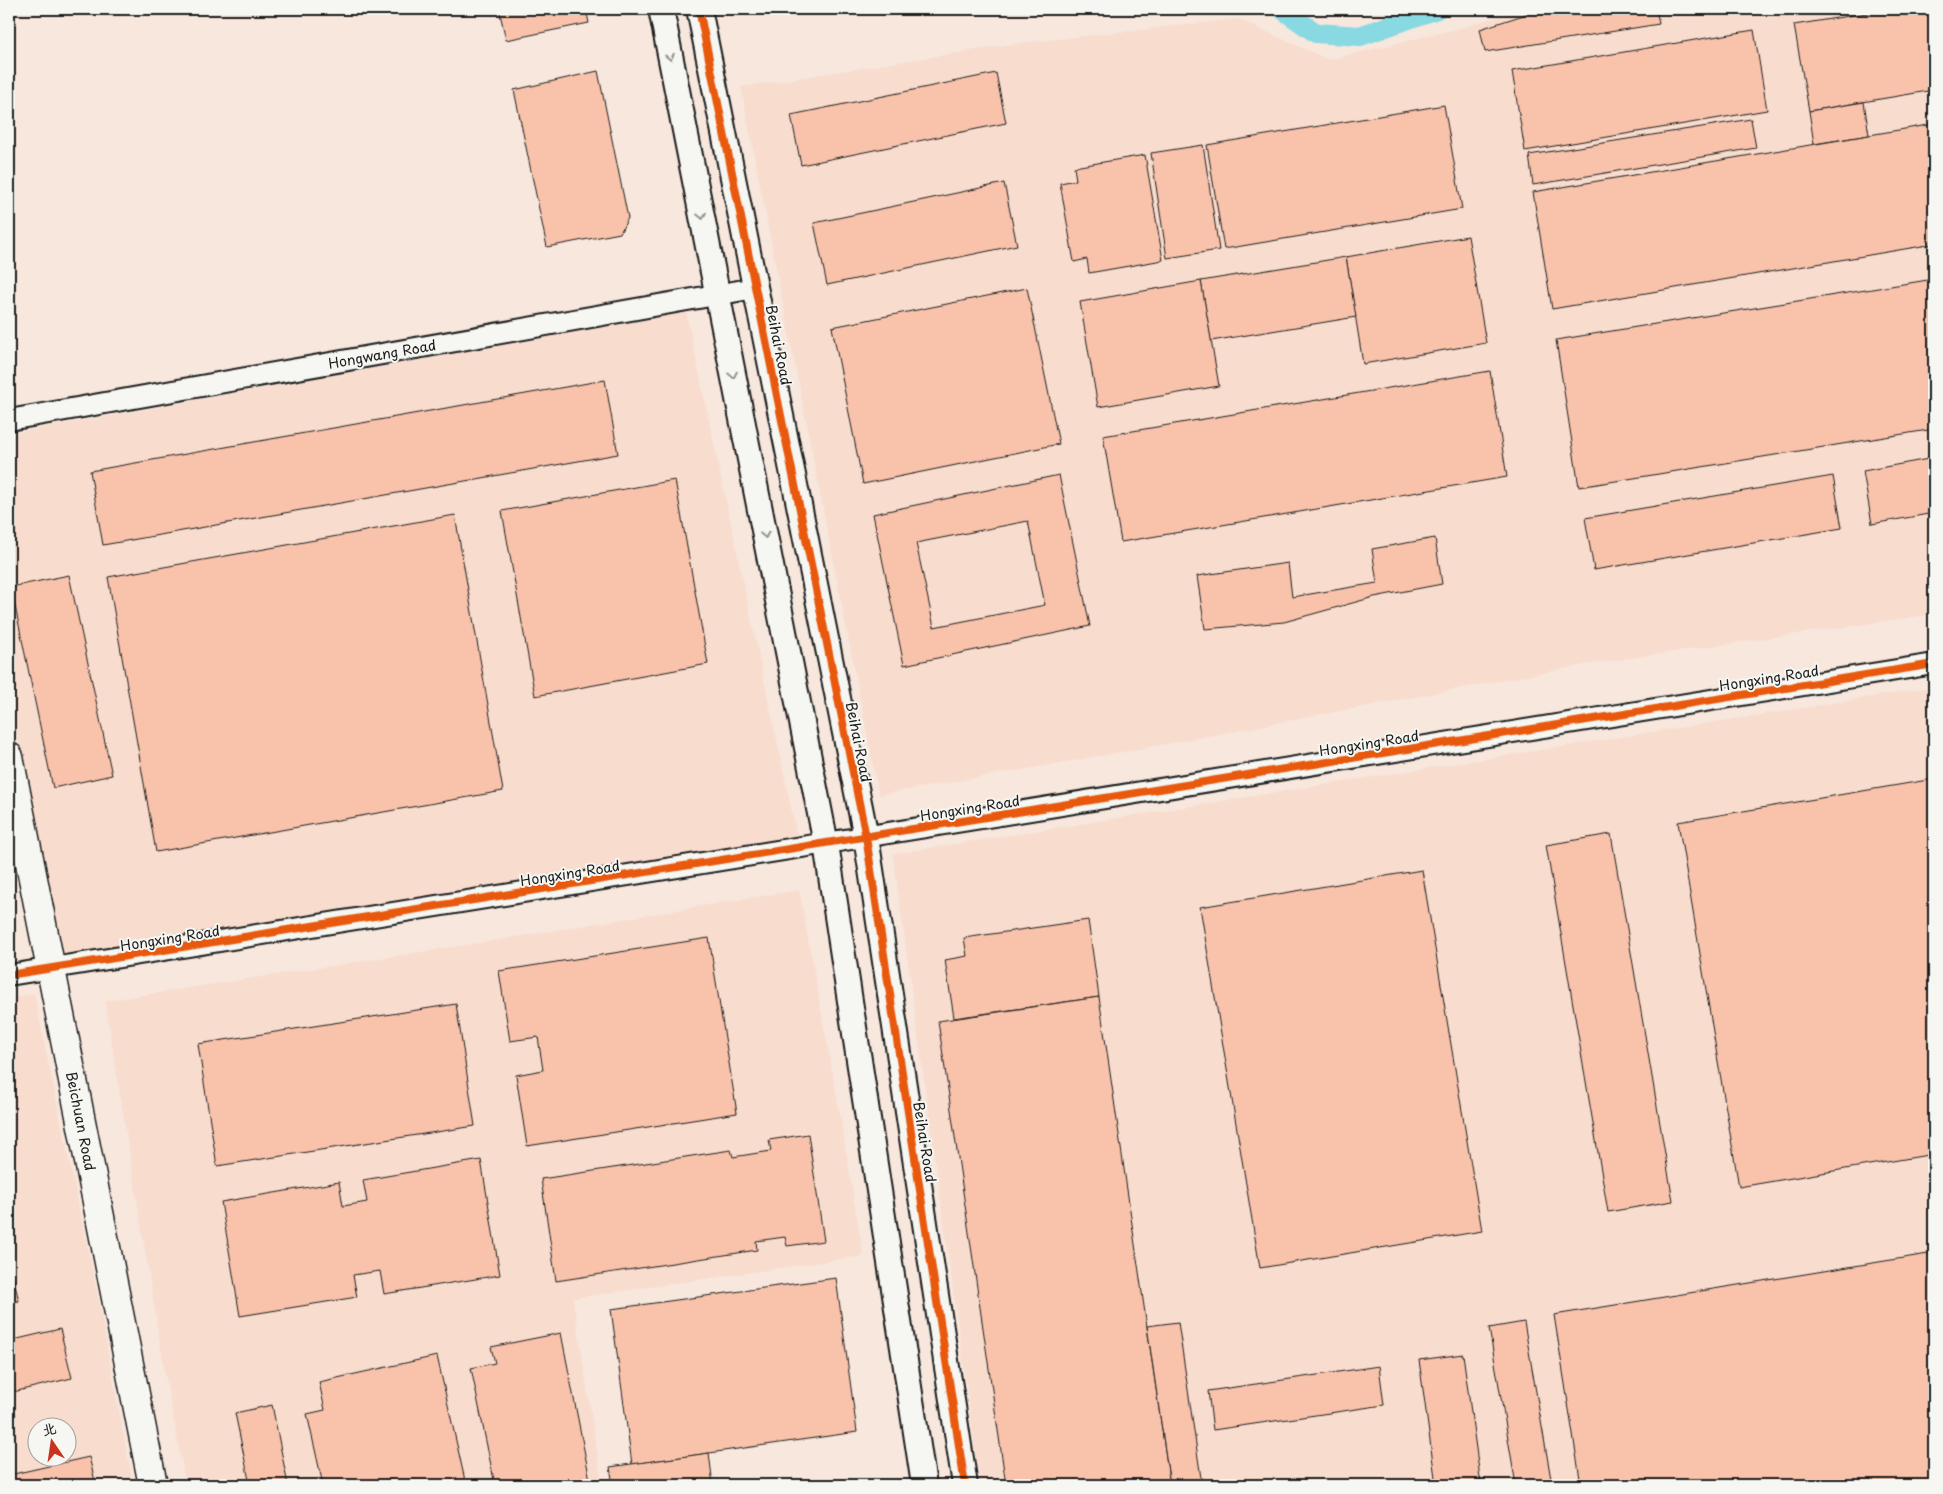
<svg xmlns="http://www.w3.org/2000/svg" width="1943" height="1494" font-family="'Playpen Sans','LXGW WenKai TC',sans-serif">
<rect width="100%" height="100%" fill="#f7e7dd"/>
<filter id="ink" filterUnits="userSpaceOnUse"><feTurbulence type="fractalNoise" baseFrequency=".02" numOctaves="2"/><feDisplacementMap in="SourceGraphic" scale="10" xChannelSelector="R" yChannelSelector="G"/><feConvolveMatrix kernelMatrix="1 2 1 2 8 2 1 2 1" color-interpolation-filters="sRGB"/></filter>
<g filter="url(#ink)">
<g fill="#f8dcce" fill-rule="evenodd">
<path d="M 1518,9 L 1934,9 L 1934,614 L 1589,664 L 1133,750 L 879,795 L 741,87 L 1014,44 L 1238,19 L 1329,60 L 1465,27 Z"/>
<path d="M 686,312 L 797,836 L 64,958 L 9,697 L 9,434 Z"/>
<path d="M 1934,687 L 1934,1485 L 980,1485 L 893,854 Z"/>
<path d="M 799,890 L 839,1109 L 863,1256 L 573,1298 L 602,1485 L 186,1485 L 165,1373 L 105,1001 L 480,943 Z"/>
<path d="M 9,910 L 16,949 L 9,949 Z"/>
<path d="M 34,994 L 97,1293 L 133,1485 L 9,1485 L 9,998 ZM 38,1426 L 68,1426 L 68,1456 L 38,1456 Z"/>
</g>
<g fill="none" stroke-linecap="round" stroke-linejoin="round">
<path stroke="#88d9e2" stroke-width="20" d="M 1282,9 L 1316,33 L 1360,36 L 1437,9"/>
</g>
<g fill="#f9c3ab" stroke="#1c1c1c" fill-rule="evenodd">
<path d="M 499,9 L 586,9 L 589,23 L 506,40 Z"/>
<path d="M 1542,9 L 1680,9 L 1657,13 L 1659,24 L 1485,52 L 1480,29 Z"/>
<path d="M 1891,9 L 1934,9 L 1934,90 L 1809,111 L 1794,25 Z"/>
<path d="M 1754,30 L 1767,110 L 1525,151 L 1512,71 Z"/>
<path d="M 598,71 L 628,218 L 620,233 L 547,247 L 514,90 Z"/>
<path d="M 996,73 L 1006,123 L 801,165 L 791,115 Z"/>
<path d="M 1864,102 L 1869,135 L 1814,144 L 1809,111 Z"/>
<path d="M 1444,105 L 1462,209 L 1224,249 L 1207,145 Z"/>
<path d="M 1751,119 L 1756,148 L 1533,185 L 1529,155 Z"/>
<path d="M 1934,124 L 1934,244 L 1552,309 L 1533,192 Z"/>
<path d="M 1203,145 L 1219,250 L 1167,258 L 1151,153 Z"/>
<path d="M 1145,155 L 1163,260 L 1089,273 L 1087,259 L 1074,262 L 1060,183 L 1076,180 L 1074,167 Z"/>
<path d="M 1004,183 L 1017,245 L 827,285 L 814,223 Z"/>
<path d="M 1468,236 L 1486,343 L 1363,364 L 1346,257 Z"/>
<path d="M 1346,257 L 1356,317 L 1211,341 L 1201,281 Z"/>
<path d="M 1934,279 L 1934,429 L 1579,487 L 1556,340 Z"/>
<path d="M 1201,281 L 1219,386 L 1098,407 L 1080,302 Z"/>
<path d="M 1027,288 L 1059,444 L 863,484 L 832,327 Z"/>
<path d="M 1490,371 L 1507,477 L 1121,542 L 1103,436 Z"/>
<path d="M 605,380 L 618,454 L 103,545 L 90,471 Z"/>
<path d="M 1934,458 L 1934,513 L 1872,524 L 1863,471 Z"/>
<path d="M 1059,475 L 1090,626 L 904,665 L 873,514 ZM 1028,521 L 1045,605 L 934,627 L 916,543 Z"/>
<path d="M 1833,476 L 1842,528 L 1594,570 L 1585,518 Z"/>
<path d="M 675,480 L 708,664 L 535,696 L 502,511 Z"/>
<path d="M 455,515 L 503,791 L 156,852 L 108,577 Z"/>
<path d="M 1435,538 L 1442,584 L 1374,597 L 1284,622 L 1205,629 L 1197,576 L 1288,563 L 1292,597 L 1377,583 L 1372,549 Z"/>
<path d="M 69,575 L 112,775 L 53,788 L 11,587 Z"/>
<path d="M 1934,779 L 1934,1154 L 1739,1187 L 1678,822 Z"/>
<path d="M 1611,834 L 1673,1201 L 1608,1212 L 1546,845 Z"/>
<path d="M 1422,870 L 1482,1231 L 1260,1268 L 1200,907 Z"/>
<path d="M 1088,920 L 1099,997 L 954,1018 L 945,960 L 967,956 L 964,938 Z"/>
<path d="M 709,938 L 737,1113 L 527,1146 L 516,1075 L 543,1070 L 538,1037 L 510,1041 L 499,971 Z"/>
<path d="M 1099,997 L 1170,1485 L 1006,1485 L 938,1021 Z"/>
<path d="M 456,1004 L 475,1126 L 217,1166 L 198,1044 Z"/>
<path d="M 808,1134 L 824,1241 L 787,1246 L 785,1237 L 756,1241 L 757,1250 L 556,1281 L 541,1179 L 731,1150 L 733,1157 L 771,1151 L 769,1140 Z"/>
<path d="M 481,1160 L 500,1275 L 384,1294 L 380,1271 L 353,1275 L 357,1297 L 240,1316 L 221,1202 L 339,1182 L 343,1206 L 367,1202 L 363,1180 Z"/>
<path d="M 1934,1253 L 1934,1485 L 1581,1485 L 1554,1315 Z"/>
<path d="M 9,1260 L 19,1301 L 9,1303 Z"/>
<path d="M 836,1278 L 857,1432 L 632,1464 L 611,1309 Z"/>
<path d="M 1178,1322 L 1202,1485 L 1170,1485 L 1147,1326 Z"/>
<path d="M 1524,1322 L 1552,1485 L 1516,1485 L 1489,1328 Z"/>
<path d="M 60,1329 L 72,1378 L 9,1393 L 9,1341 Z"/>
<path d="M 561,1333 L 591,1485 L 495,1485 L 471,1368 L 495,1363 L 491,1347 Z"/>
<path d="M 1463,1354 L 1481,1485 L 1436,1485 L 1419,1360 Z"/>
<path d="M 437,1356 L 466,1485 L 323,1485 L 307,1414 L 325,1410 L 319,1382 Z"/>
<path d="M 1379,1366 L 1384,1405 L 1213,1430 L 1208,1391 Z"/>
<path d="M 272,1405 L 288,1485 L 250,1485 L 235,1413 Z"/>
<path d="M 709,1453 L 713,1485 L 613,1485 L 610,1467 Z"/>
<path d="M 89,1457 L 96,1485 L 9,1485 L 9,1475 Z"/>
<path d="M 1403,1480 L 1404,1485 L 1366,1485 Z"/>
</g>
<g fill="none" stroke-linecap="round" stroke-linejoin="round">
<g stroke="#1c1c1c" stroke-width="24">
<g id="minor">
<path d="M 9,420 L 755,288"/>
<path d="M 9,975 L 1934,664"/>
</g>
</g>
<g stroke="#1c1c1c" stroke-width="28">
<g id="tertiary">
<path d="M 661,9 L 826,844 L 924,1485"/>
<path d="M 699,9 L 866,837 L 965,1485"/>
</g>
</g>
<g stroke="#1c1c1c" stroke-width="31">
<path id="secondary" d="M 9,757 L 153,1485"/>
</g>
<use href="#minor" stroke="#f6f6f2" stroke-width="20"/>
<use href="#tertiary" stroke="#f6f6f2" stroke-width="24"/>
<use href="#secondary" stroke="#f6f6f2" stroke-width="28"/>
<g stroke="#f6f6f2" stroke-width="11">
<g id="cycleway">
<path d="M 699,9 L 866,837 L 965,1485"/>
<path d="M 9,975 L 1934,664"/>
</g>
</g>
<use href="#cycleway" stroke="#e8590c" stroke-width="8"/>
</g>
<defs><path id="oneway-chevron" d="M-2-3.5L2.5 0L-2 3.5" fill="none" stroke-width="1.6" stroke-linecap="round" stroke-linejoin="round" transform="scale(1.25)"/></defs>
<g stroke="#949492">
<use href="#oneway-chevron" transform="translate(670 57) rotate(79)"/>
<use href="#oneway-chevron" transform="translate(702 216) rotate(79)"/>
<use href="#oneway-chevron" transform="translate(733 375) rotate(79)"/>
<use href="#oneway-chevron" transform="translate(765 535) rotate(79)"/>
</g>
</g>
<g text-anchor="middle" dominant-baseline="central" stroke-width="4" stroke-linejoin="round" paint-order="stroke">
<g font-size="14" fill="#1c1c1c" stroke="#f6f6f2">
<text transform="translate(779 345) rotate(79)">Beihai Road</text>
<text transform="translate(382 354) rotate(-10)">Hongwang Road</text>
<text transform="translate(1769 678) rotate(-9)">Hongxing Road</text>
<text transform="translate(859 742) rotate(79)">Beihai Road</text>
<text transform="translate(1369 743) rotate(-9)">Hongxing Road</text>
<text transform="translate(970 808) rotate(-9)">Hongxing Road</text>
<text transform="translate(570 873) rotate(-9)">Hongxing Road</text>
<text transform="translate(170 938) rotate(-9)">Hongxing Road</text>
<text transform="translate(81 1121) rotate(79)">Beichuan Road</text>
<text transform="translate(925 1142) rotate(81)">Beihai Road</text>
</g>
</g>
<rect width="1943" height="1494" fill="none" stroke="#f6f6f2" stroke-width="30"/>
<rect x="15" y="15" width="1913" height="1464" fill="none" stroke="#1c1c1c" stroke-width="2" filter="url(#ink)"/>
<g transform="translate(52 1442) rotate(347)"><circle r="24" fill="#f6f6f2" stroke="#9f9f9c"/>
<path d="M0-4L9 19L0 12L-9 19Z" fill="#c8321e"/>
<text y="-8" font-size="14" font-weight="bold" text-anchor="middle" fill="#1c1c1c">北</text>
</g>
</svg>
